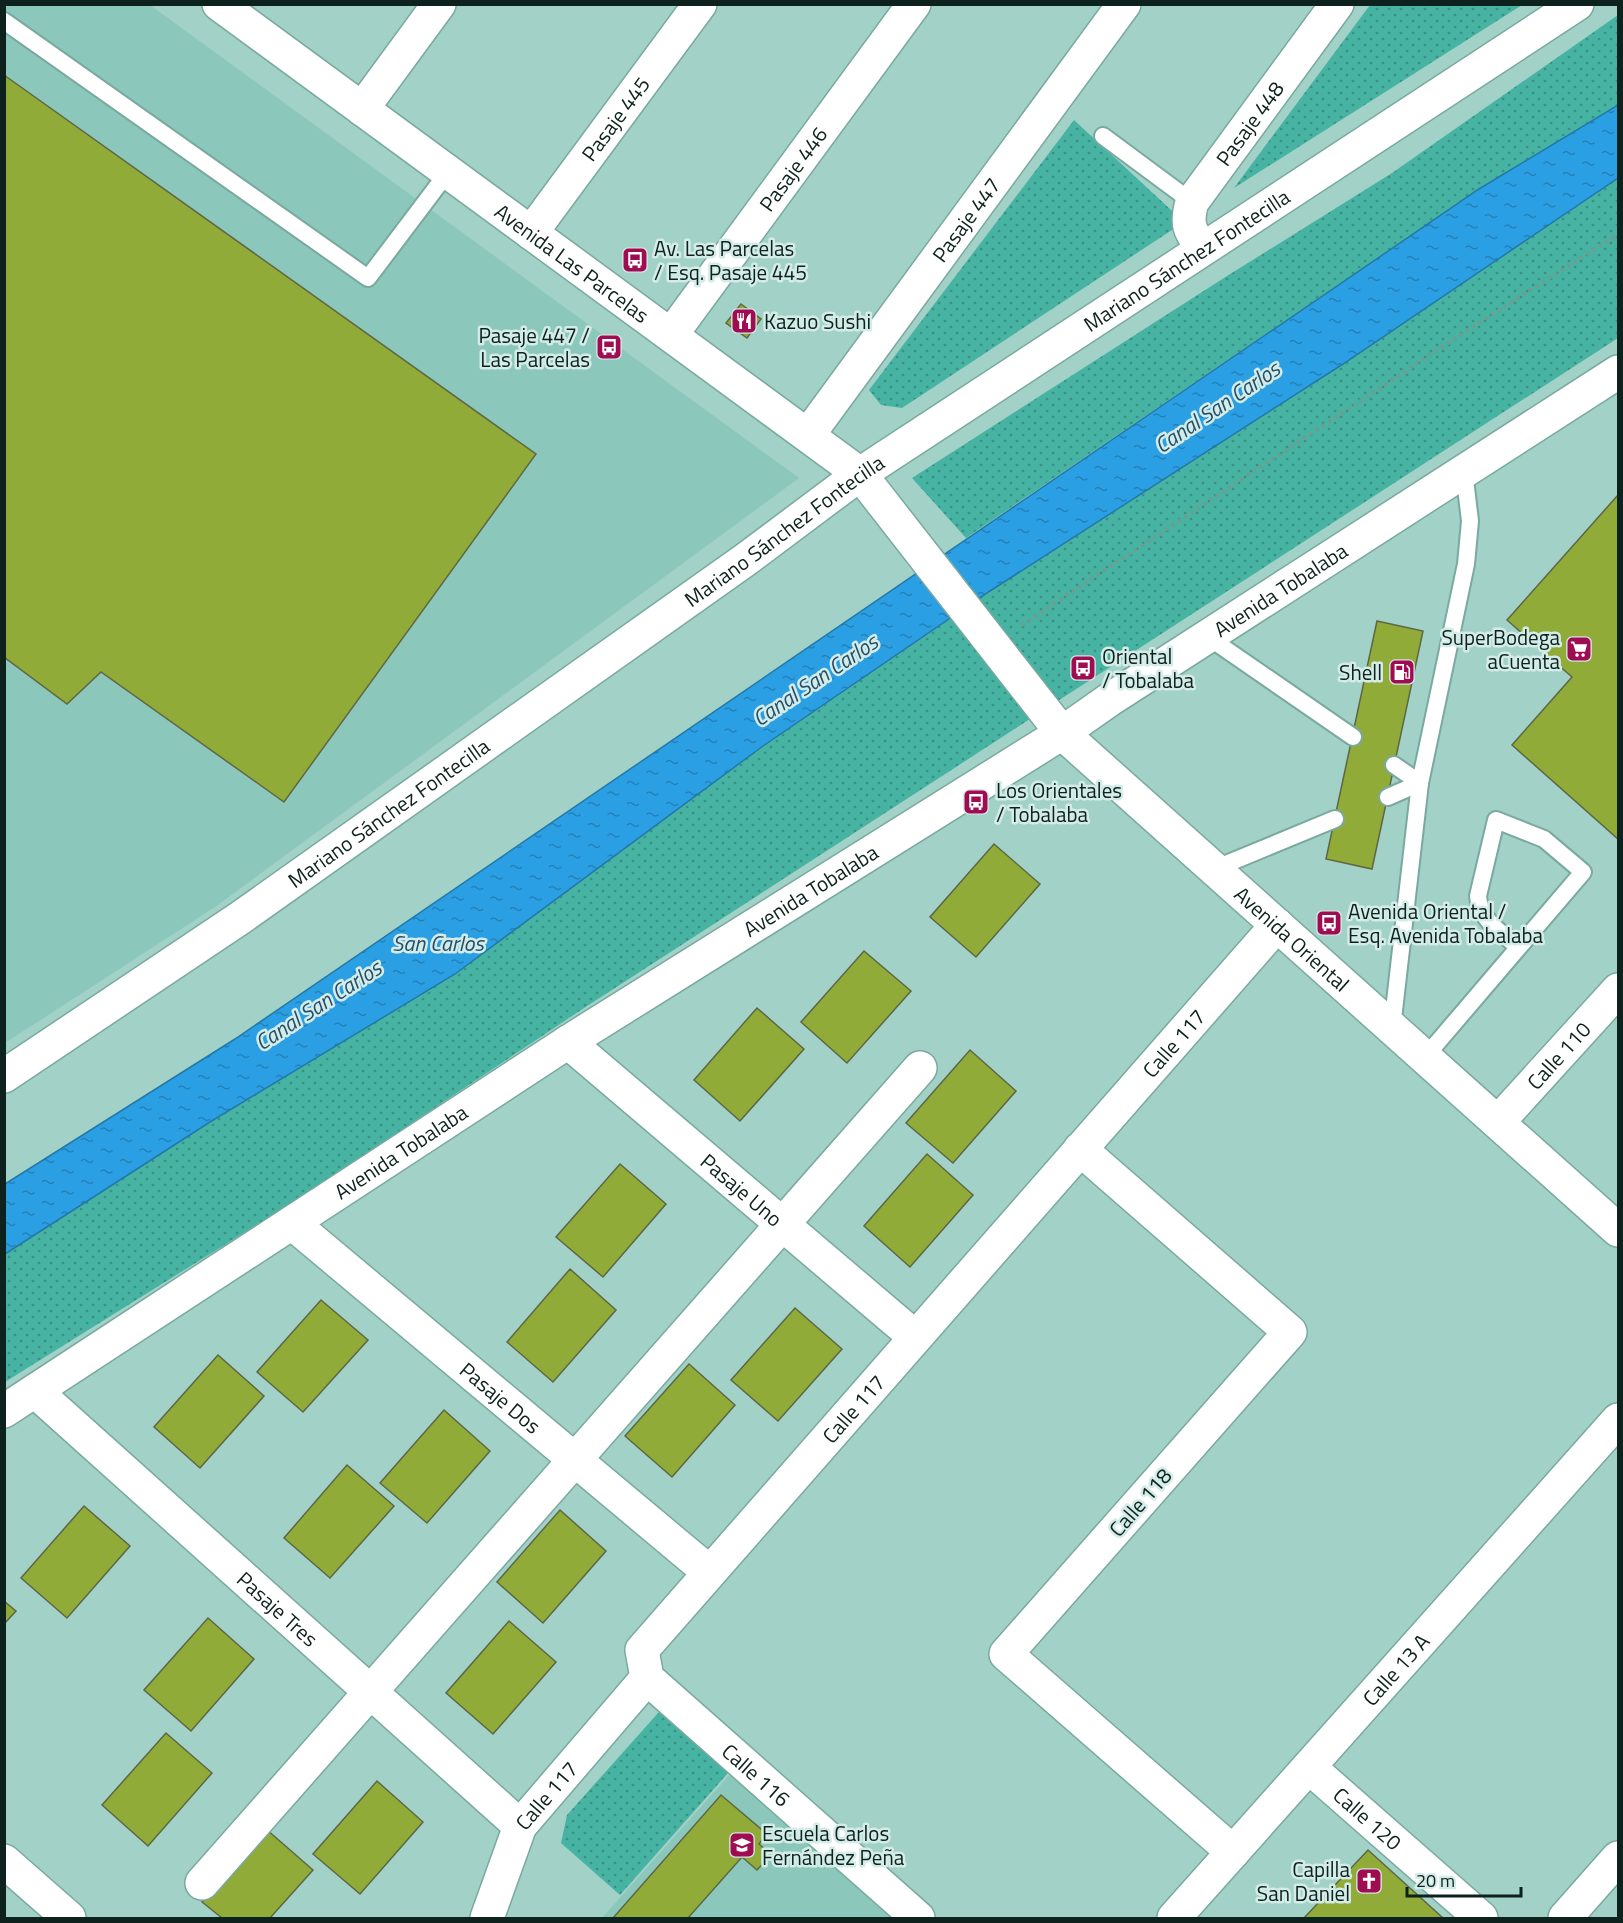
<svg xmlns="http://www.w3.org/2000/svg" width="1623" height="1923" font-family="'Titillium Web',sans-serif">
<defs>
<pattern id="park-dots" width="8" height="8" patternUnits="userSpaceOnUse" patternTransform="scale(1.5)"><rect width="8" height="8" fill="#47b3a2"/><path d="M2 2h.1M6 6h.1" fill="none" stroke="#3a9183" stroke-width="1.8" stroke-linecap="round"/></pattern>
<pattern id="water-ripples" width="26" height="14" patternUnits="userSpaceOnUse" patternTransform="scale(1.5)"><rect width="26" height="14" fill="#2b9fe4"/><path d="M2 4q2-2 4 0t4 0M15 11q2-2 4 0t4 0" fill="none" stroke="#2381b8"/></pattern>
</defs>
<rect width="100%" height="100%" fill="#a1d1c7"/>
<g fill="#8cc7bb">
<path d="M 5,5 L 150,5 L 799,478 L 215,907 L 5,1043 Z"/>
<path d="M 733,1771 L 900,1918 L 602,1918 Z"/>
</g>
<g fill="url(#park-dots)">
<path d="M 1370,4 L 1522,5 L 1234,188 L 1370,5 Z"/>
<path d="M 1618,15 L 1618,105 L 1479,189 L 966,538 L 912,478 L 1227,276 L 1392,173 Z"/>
<path d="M 1074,120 L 1184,222 L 902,408 L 881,405 L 869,390 Z"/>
<path d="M 1618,178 L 1618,338 L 581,1010 L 298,1199 L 5,1382 L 5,1254 L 210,1122 L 990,591 L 1343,364 Z"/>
<path d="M 659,1712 L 728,1773 L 620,1895 L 561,1843 L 567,1815 Z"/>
</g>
<path fill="url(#water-ripples)" stroke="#2279a8" stroke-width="1.5" d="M 1618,105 L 1618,178 L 1343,364 L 990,591 L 763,746 L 455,974 L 210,1122 L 5,1254 L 5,1184 L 235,1039 L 1479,189 Z"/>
<g fill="#91ab38" stroke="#5e6745" stroke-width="1.5">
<path d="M 4,75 L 536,454 L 284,802 L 101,672 L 67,704 L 4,657 Z"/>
<path d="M 741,304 L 761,319 L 747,338 L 726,323 Z"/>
<path d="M 1618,495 L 1618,839 L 1512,745 L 1572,677 L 1507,620 Z"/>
<path d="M 1377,621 L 1423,631 L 1372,869 L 1326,859 Z"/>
<path d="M 994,844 L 1040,884 L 976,957 L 930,917 Z"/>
<path d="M 864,951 L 911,991 L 847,1063 L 801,1022 Z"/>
<path d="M 757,1008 L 804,1049 L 740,1121 L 694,1080 Z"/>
<path d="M 970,1050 L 1016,1091 L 953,1163 L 906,1123 Z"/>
<path d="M 927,1154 L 973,1195 L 910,1267 L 864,1226 Z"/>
<path d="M 620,1164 L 666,1204 L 603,1277 L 556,1237 Z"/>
<path d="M 570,1269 L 616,1310 L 553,1382 L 507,1342 Z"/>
<path d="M 321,1300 L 368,1340 L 303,1412 L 257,1372 Z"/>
<path d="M 795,1308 L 842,1349 L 778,1421 L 731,1380 Z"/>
<path d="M 218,1355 L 264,1396 L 200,1468 L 154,1427 Z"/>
<path d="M 689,1364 L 735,1405 L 672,1477 L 625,1436 Z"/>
<path d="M 444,1410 L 490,1451 L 427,1523 L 380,1483 Z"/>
<path d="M 347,1465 L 394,1506 L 330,1578 L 284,1538 Z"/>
<path d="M 84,1506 L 130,1546 L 67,1618 L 21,1578 Z"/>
<path d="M 560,1510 L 606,1551 L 543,1623 L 497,1582 Z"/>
<path d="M 4,1601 L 16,1611 L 4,1624 Z"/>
<path d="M 208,1618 L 254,1659 L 191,1731 L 144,1690 Z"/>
<path d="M 509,1621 L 556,1662 L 493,1734 L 446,1693 Z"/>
<path d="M 166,1733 L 212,1773 L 148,1846 L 102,1805 Z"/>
<path d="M 377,1781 L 423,1822 L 360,1894 L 313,1854 Z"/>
<path d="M 721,1795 L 767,1834 L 759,1844 L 771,1855 L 757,1870 L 742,1857 L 688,1918 L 613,1918 Z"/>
<path d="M 266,1829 L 313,1870 L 270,1918 L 222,1918 L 202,1902 Z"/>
<path d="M 1368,1850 L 1443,1918 L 1304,1918 Z"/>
</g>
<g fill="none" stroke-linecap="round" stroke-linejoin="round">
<g stroke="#79a99f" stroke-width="20">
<g id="lane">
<path d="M 4,21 L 368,278 L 448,172"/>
<path d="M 1103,136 L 1192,202"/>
<path d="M 1208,637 L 1353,737"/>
<path d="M 1394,765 L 1420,783"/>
<path d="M 1388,797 L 1420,783"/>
<path d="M 1214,869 L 1335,819"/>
<path d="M 1392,1028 L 1420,783 L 1466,564 L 1470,521 L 1464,471"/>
<path d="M 1425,1057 L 1583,872 L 1544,839 L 1496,820 L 1478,896 C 1479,919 1501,933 1519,947"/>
</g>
</g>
<g stroke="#79a99f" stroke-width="36">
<g id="street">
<path d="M 362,109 L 439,4"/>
<path id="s1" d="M 531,233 L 700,4"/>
<path id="s2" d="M 1202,248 C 1189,230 1186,224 1192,202 L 1337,4"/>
<path id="s3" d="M 671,335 L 914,4"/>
<path id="s4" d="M 808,435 L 1124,4"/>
<path id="s5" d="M 568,1042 L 915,1337"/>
<path id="s6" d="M 1498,1122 L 1618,990"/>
<path d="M 1080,1149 L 1290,1332 L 1006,1654 L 1233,1852"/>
<path id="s7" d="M 292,1223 L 709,1572"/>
<path id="s8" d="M 35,1391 L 520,1826"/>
<path id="s9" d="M 647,1678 L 918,1918"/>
<path id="s10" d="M 1309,1767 L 1481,1918"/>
<path d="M 4,1861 L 69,1918"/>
<path d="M 202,1883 L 920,1068"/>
<path id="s11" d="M 487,1918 L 520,1826 L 647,1678 L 642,1650 L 1277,925"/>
<path id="s12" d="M 1174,1918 L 1618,1420"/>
<path d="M 1565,1918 L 1618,1858"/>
</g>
</g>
<g stroke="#79a99f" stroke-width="36">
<g id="secondary">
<path id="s13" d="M 219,4 L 860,474 L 1062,733 L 1618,1230"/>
<path id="s14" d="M 4,1076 L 240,918 L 745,560 L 860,474 L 1577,4"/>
<path id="s15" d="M 4,1411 L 568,1042 L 1062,733 L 1109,700 L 1618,372"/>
</g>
</g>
<path stroke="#739b92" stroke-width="4" stroke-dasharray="3 4.5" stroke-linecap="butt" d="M 1022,625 L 1457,337 L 1618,234"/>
<use href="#lane" stroke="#fff" stroke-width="16"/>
<use href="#street" stroke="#fff" stroke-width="33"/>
<use href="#secondary" stroke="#fff" stroke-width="33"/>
</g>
<defs>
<g id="bus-square" transform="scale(1.35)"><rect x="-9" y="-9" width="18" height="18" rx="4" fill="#a00c52" stroke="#d4ece7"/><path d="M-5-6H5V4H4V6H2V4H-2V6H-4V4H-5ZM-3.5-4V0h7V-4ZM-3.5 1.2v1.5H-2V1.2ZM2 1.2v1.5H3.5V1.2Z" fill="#fff"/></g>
<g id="restaurant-square" transform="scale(1.35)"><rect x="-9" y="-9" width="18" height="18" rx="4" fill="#a00c52" stroke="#d4ece7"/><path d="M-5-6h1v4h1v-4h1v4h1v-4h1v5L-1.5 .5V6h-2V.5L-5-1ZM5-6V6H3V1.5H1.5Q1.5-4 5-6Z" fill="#fff"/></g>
<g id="supermarket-square" transform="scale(1.35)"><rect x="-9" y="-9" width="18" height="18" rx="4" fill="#a00c52" stroke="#d4ece7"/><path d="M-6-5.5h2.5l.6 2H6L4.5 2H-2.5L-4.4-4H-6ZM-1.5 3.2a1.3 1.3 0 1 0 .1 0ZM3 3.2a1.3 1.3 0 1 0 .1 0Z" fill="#fff"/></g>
<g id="fuel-square" transform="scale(1.35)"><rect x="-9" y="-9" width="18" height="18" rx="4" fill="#a00c52" stroke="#d4ece7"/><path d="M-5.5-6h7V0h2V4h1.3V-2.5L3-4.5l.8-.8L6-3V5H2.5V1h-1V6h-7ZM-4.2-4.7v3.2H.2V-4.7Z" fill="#fff"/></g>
<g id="school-square" transform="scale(1.35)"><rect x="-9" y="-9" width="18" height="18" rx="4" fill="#a00c52" stroke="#d4ece7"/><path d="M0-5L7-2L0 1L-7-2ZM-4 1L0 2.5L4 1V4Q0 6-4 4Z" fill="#fff"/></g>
<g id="church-square" transform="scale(1.35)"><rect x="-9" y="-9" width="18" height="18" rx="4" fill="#a00c52" stroke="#d4ece7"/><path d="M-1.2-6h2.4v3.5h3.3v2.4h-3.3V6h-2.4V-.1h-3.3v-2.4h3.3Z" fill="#fff"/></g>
</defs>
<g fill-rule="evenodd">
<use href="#bus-square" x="635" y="260"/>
<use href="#restaurant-square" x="744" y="321"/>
<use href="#bus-square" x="609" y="347"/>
<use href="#supermarket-square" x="1579" y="649"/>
<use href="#bus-square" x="1083" y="668"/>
<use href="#fuel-square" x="1402" y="672"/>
<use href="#bus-square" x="976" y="802"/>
<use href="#bus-square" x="1329" y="923"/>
<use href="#school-square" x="742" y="1845"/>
<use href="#church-square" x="1369" y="1881"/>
</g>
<g text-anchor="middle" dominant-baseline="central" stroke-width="5" stroke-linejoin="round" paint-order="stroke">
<g font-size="21" fill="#0d211d" stroke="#d4ece7">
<text stroke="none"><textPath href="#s1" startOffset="142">Pasaje 445</textPath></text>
<text stroke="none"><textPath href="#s2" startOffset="147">Pasaje 448</textPath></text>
<text stroke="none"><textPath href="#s3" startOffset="206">Pasaje 446</textPath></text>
<text stroke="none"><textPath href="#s4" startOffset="267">Pasaje 447</textPath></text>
<text stroke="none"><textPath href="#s14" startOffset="1437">Mariano Sánchez Fontecilla</textPath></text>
<text stroke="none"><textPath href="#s13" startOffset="438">Avenida Las Parcelas</textPath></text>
<text stroke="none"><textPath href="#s14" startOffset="952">Mariano Sánchez Fontecilla</textPath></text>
<text stroke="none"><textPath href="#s15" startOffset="1518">Avenida Tobalaba</textPath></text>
<text stroke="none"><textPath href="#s14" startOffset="466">Mariano Sánchez Fontecilla</textPath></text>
<text stroke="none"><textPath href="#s15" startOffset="960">Avenida Tobalaba</textPath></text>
<text stroke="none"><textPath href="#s13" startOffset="1432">Avenida Oriental</textPath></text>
<text stroke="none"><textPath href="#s11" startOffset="1128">Calle 117</textPath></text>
<text stroke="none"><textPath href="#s6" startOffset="90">Calle 110</textPath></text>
<text stroke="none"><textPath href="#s15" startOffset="474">Avenida Tobalaba</textPath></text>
<text stroke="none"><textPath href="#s5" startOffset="228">Pasaje Uno</textPath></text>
<text stroke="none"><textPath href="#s7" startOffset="272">Pasaje Dos</textPath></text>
<text stroke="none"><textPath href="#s11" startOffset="642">Calle 117</textPath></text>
<text transform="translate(1140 1502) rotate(-49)">Calle 118</text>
<text stroke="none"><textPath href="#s8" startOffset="326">Pasaje Tres</textPath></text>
<text stroke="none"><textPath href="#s12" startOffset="333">Calle 13 A</textPath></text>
<text stroke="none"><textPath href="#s9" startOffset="146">Calle 116</textPath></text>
<text stroke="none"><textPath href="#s11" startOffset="138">Calle 117</textPath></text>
<text stroke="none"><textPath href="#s10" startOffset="78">Calle 120</textPath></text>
</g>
<g font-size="21" fill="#0d211d" stroke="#d4ece7" text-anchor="start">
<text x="654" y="248">Av. Las Parcelas<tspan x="654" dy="24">/ Esq. Pasaje 445</tspan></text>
<text x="764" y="321">Kazuo Sushi</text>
<text x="590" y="335" text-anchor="end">Pasaje 447 /<tspan x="590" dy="24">Las Parcelas</tspan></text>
<text x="1560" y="637" text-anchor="end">SuperBodega<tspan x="1560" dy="24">aCuenta</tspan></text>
<text x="1102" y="656">Oriental<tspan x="1102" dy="24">/ Tobalaba</tspan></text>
<text x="1382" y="672" text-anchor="end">Shell</text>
<text x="996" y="790">Los Orientales<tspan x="996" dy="24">/ Tobalaba</tspan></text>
<text x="1348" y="911">Avenida Oriental /<tspan x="1348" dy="24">Esq. Avenida Tobalaba</tspan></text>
<text x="762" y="1833">Escuela Carlos<tspan x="762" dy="24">Fernández Peña</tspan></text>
<text x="1350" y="1869" text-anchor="end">Capilla<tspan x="1350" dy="24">San Daniel</tspan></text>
</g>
<g font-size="22" font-style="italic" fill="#244f6c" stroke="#d4ece7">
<text transform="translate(1217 407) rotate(-34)">Canal San Carlos</text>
<text transform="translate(815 680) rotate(-34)">Canal San Carlos</text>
<text x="438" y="943">San Carlos</text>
<text transform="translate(318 1005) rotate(-33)">Canal San Carlos</text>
</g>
</g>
<rect width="1623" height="1923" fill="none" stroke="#0d211d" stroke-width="12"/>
<path d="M1407 1887v9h114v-9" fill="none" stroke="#0d211d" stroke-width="3"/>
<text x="1416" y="1887" font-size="18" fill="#0d211d" stroke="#d4ece7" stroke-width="4.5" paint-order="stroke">20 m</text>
</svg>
